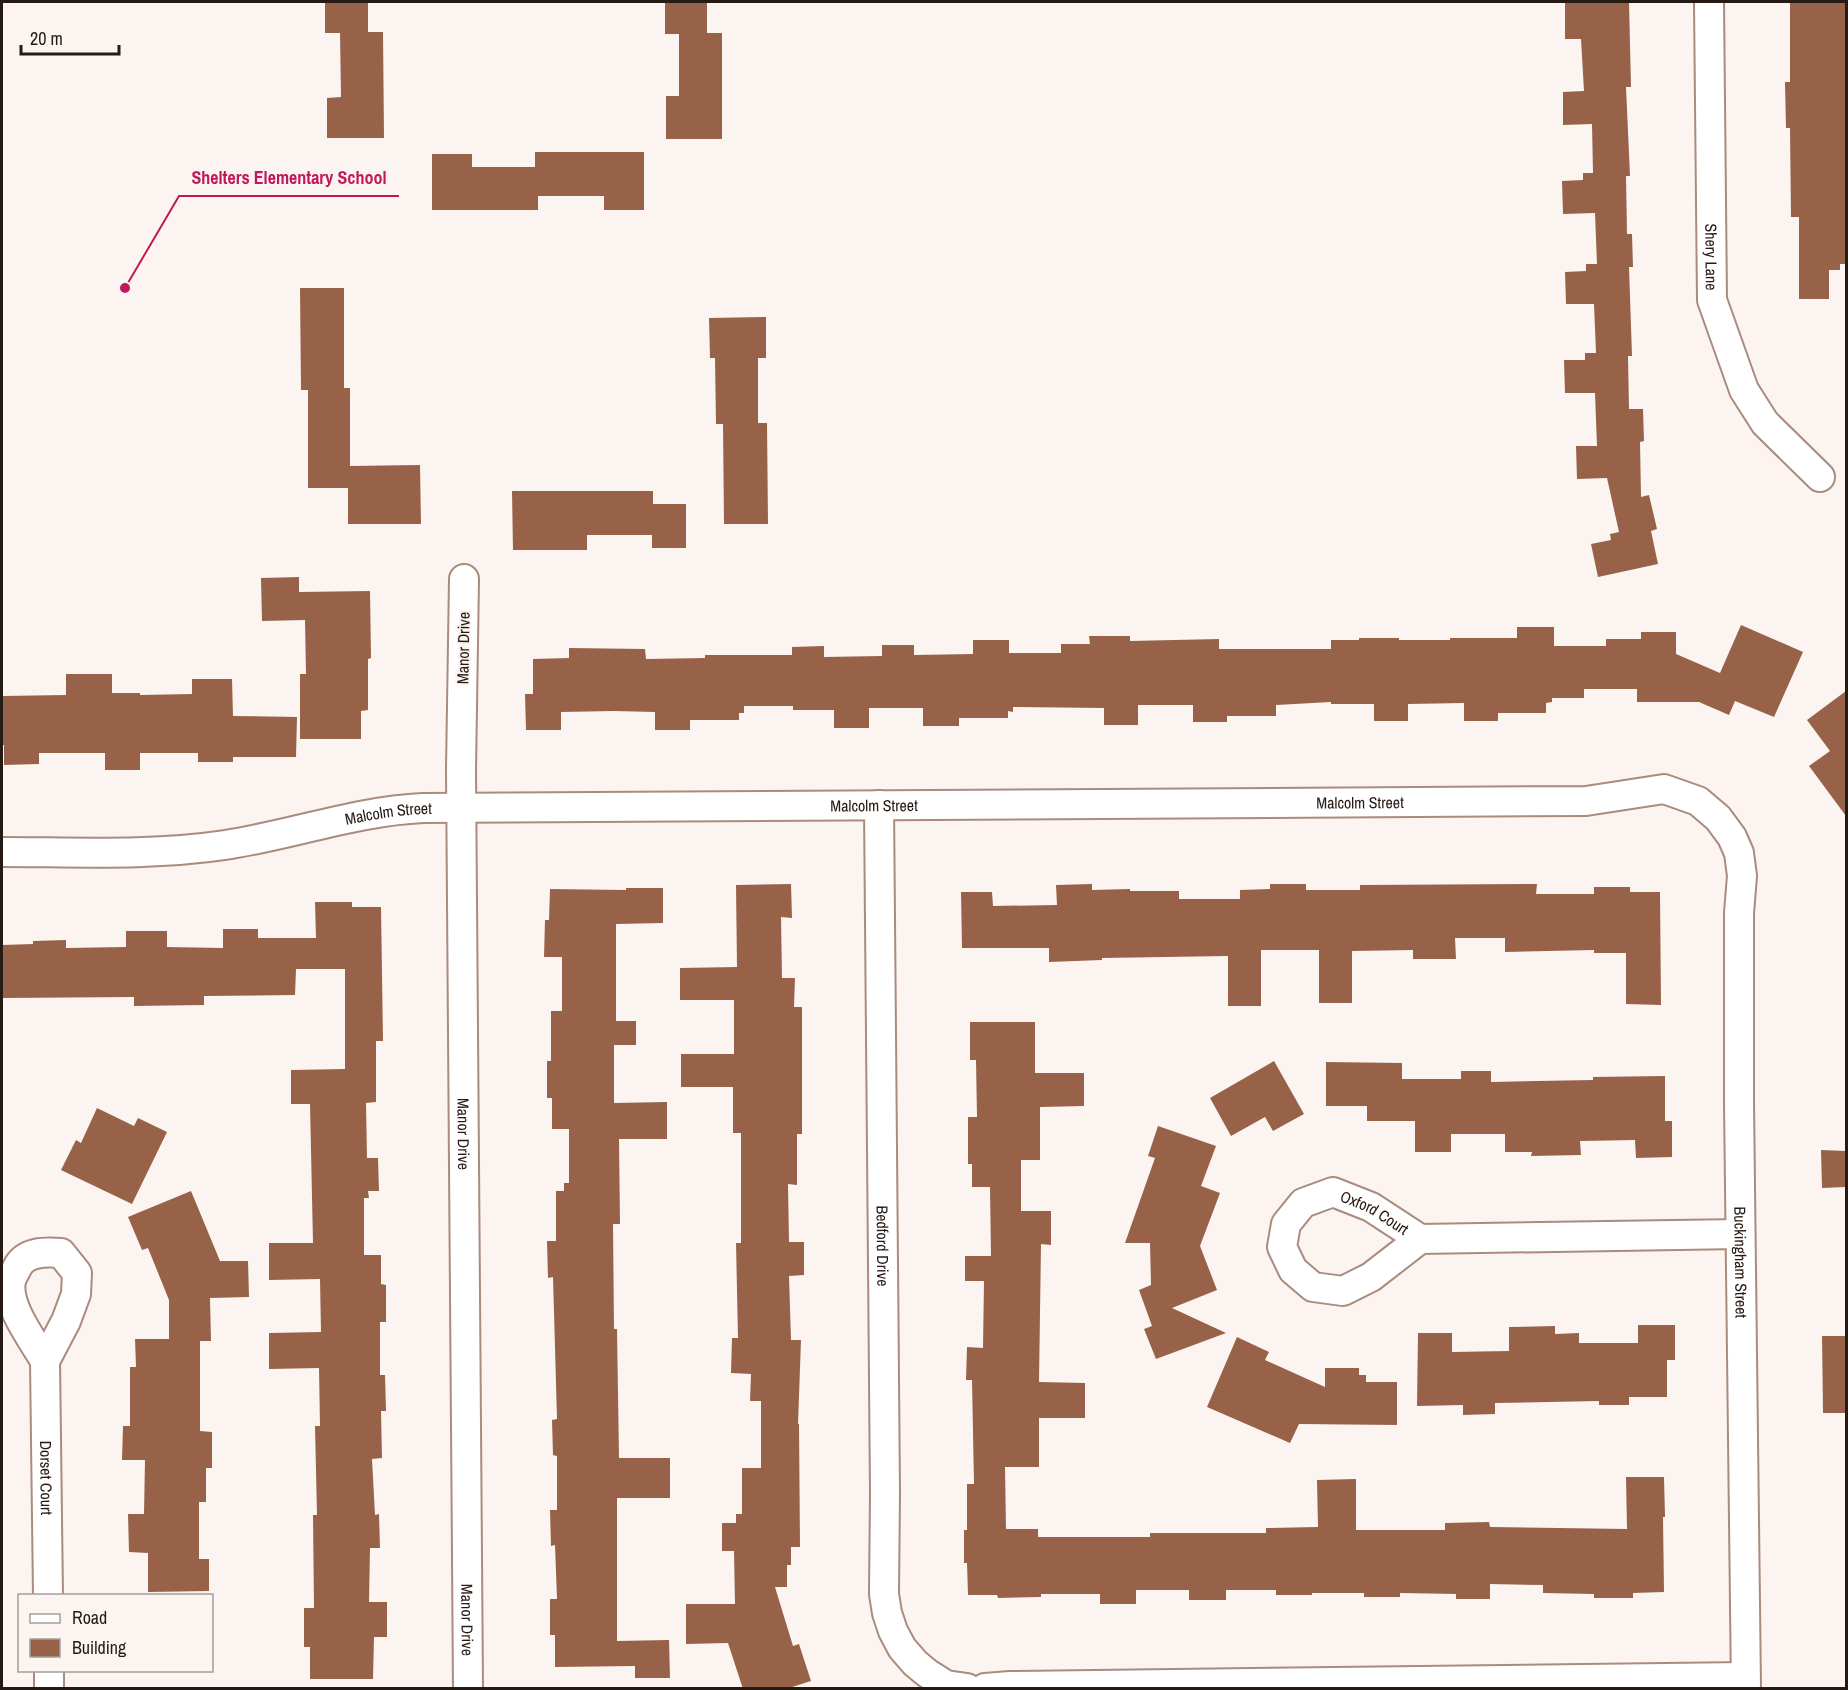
<svg xmlns="http://www.w3.org/2000/svg" width="1848" height="1690" font-family="'Archivo Narrow',sans-serif">
<rect width="100%" height="100%" fill="#fbf4f1"/>
<g fill="#986249">
<path d="M 325,2 L 368,2 L 368,32 L 383,32 L 384,138 L 327,138 L 327,98 L 341,97 L 340,33 L 325,33 Z"/>
<path d="M 665,2 L 707,2 L 707,33 L 722,33 L 722,139 L 666,139 L 666,96 L 679,96 L 679,34 L 665,34 Z"/>
<path d="M 1565,2 L 1629,2 L 1631,87 L 1626,87 L 1630,176 L 1626,176 L 1627,234 L 1632,234 L 1633,267 L 1629,267 L 1632,356 L 1628,356 L 1629,409 L 1643,409 L 1644,441 L 1640,442 L 1641,497 L 1649,495 L 1657,529 L 1651,531 L 1658,564 L 1598,577 L 1591,544 L 1611,540 L 1610,534 L 1619,532 L 1607,478 L 1577,479 L 1576,446 L 1597,446 L 1595,393 L 1565,393 L 1564,360 L 1585,360 L 1585,353 L 1596,353 L 1594,304 L 1566,304 L 1565,272 L 1586,271 L 1586,264 L 1597,264 L 1595,213 L 1563,214 L 1562,181 L 1583,180 L 1583,173 L 1593,173 L 1592,124 L 1563,125 L 1563,92 L 1584,91 L 1581,39 L 1565,39 Z"/>
<path d="M 1790,2 L 1846,2 L 1846,264 L 1840,264 L 1840,270 L 1829,270 L 1829,299 L 1799,299 L 1799,217 L 1791,217 L 1790,128 L 1786,128 L 1785,82 L 1790,82 Z"/>
<path d="M 535,152 L 644,152 L 644,210 L 604,210 L 604,196 L 538,196 L 538,210 L 432,210 L 432,154 L 472,154 L 472,167 L 535,167 Z"/>
<path d="M 300,288 L 344,288 L 344,388 L 350,388 L 350,466 L 420,465 L 421,524 L 348,524 L 348,488 L 308,488 L 308,390 L 301,390 Z"/>
<path d="M 766,317 L 766,358 L 758,358 L 758,423 L 767,423 L 768,524 L 724,524 L 723,424 L 716,424 L 715,358 L 710,358 L 709,318 Z"/>
<path d="M 512,491 L 653,491 L 653,504 L 686,504 L 686,548 L 652,548 L 652,535 L 587,535 L 587,550 L 513,550 Z"/>
<path d="M 299,577 L 299,592 L 370,591 L 371,658 L 368,659 L 368,710 L 361,711 L 361,739 L 300,739 L 300,674 L 306,674 L 305,620 L 262,621 L 261,578 Z"/>
<path d="M 1741,625 L 1803,652 L 1774,717 L 1735,701 L 1729,715 L 1699,702 L 1637,702 L 1637,689 L 1584,689 L 1584,698 L 1552,698 L 1552,702 L 1546,703 L 1546,713 L 1498,713 L 1498,721 L 1464,721 L 1464,703 L 1408,704 L 1408,721 L 1374,721 L 1374,704 L 1331,704 L 1331,702 L 1276,705 L 1276,716 L 1227,716 L 1227,722 L 1193,722 L 1193,705 L 1138,705 L 1138,725 L 1104,725 L 1104,708 L 1013,707 L 1013,712 L 1008,711 L 1008,718 L 959,718 L 959,726 L 923,726 L 923,708 L 869,708 L 869,728 L 834,728 L 834,710 L 793,710 L 793,706 L 744,706 L 744,713 L 739,713 L 739,720 L 690,720 L 690,730 L 655,730 L 655,712 L 614,711 L 561,712 L 561,730 L 526,730 L 525,694 L 533,694 L 533,659 L 569,658 L 569,648 L 645,649 L 646,659 L 705,658 L 705,655 L 792,655 L 792,647 L 824,646 L 824,657 L 882,656 L 882,645 L 914,645 L 914,655 L 973,654 L 973,640 L 1009,640 L 1009,653 L 1061,653 L 1061,644 L 1090,644 L 1089,636 L 1130,636 L 1130,641 L 1219,639 L 1219,649 L 1331,649 L 1331,640 L 1359,640 L 1359,638 L 1399,638 L 1399,640 L 1450,640 L 1450,638 L 1517,638 L 1517,627 L 1554,627 L 1554,646 L 1606,646 L 1606,639 L 1641,639 L 1641,632 L 1676,632 L 1676,654 L 1720,673 Z"/>
<path d="M 66,674 L 112,674 L 112,693 L 140,693 L 140,695 L 192,694 L 192,679 L 232,679 L 233,716 L 297,717 L 296,757 L 233,757 L 233,762 L 198,762 L 198,753 L 140,753 L 140,770 L 105,770 L 105,753 L 39,753 L 39,764 L 4,765 L 4,745 L 2,745 L 2,696 L 66,695 Z"/>
<path d="M 1846,691 L 1846,816 L 1809,766 L 1830,751 L 1807,720 Z"/>
<path d="M 791,884 L 792,918 L 781,917 L 782,978 L 795,978 L 794,1007 L 802,1007 L 802,1134 L 797,1134 L 797,1185 L 788,1184 L 789,1242 L 804,1242 L 804,1275 L 789,1276 L 791,1340 L 801,1340 L 798,1424 L 799,1424 L 800,1547 L 791,1547 L 791,1565 L 787,1565 L 787,1587 L 775,1587 L 793,1646 L 799,1644 L 811,1681 L 786,1689 L 743,1689 L 728,1643 L 686,1644 L 686,1604 L 735,1604 L 734,1551 L 722,1551 L 722,1523 L 736,1523 L 736,1514 L 742,1514 L 742,1468 L 761,1468 L 761,1401 L 750,1401 L 751,1374 L 731,1373 L 732,1338 L 738,1338 L 736,1243 L 741,1243 L 741,1133 L 733,1133 L 733,1087 L 681,1087 L 681,1054 L 734,1054 L 734,1000 L 680,1000 L 680,968 L 737,967 L 736,885 Z"/>
<path d="M 1092,884 L 1092,890 L 1130,889 L 1130,891 L 1179,891 L 1179,899 L 1240,899 L 1240,890 L 1270,889 L 1270,884 L 1306,884 L 1306,890 L 1360,890 L 1360,885 L 1537,884 L 1536,894 L 1594,894 L 1594,887 L 1630,887 L 1630,892 L 1660,892 L 1661,1005 L 1626,1004 L 1626,953 L 1594,953 L 1594,950 L 1505,952 L 1505,938 L 1455,938 L 1456,959 L 1413,959 L 1413,950 L 1352,951 L 1352,1003 L 1319,1003 L 1319,950 L 1261,950 L 1261,1006 L 1228,1006 L 1228,956 L 1102,958 L 1102,960 L 1049,962 L 1049,948 L 962,948 L 961,892 L 992,892 L 993,906 L 1057,905 L 1056,885 Z"/>
<path d="M 626,888 L 663,888 L 663,923 L 616,924 L 616,1021 L 636,1021 L 636,1045 L 614,1045 L 614,1103 L 667,1102 L 667,1139 L 619,1139 L 620,1224 L 613,1224 L 614,1329 L 617,1329 L 619,1458 L 670,1458 L 670,1498 L 617,1498 L 617,1641 L 669,1640 L 670,1678 L 635,1678 L 635,1666 L 555,1667 L 555,1635 L 550,1635 L 550,1599 L 557,1599 L 555,1545 L 551,1546 L 550,1510 L 557,1510 L 557,1456 L 553,1455 L 552,1420 L 557,1419 L 553,1277 L 548,1278 L 547,1241 L 556,1241 L 556,1191 L 564,1191 L 564,1183 L 569,1183 L 569,1129 L 552,1129 L 552,1098 L 547,1098 L 547,1061 L 551,1061 L 551,1011 L 562,1011 L 562,957 L 544,957 L 545,920 L 549,920 L 550,889 L 626,890 Z"/>
<path d="M 315,902 L 352,902 L 352,907 L 381,907 L 383,1041 L 376,1041 L 376,1102 L 366,1103 L 367,1158 L 378,1158 L 379,1191 L 368,1191 L 369,1198 L 364,1198 L 364,1255 L 381,1255 L 381,1284 L 386,1285 L 386,1322 L 380,1322 L 380,1375 L 385,1375 L 386,1411 L 381,1411 L 382,1458 L 372,1459 L 375,1515 L 379,1514 L 380,1548 L 370,1548 L 369,1602 L 387,1602 L 387,1637 L 374,1637 L 373,1679 L 310,1679 L 310,1647 L 304,1647 L 304,1608 L 314,1608 L 313,1515 L 317,1515 L 315,1426 L 320,1426 L 319,1368 L 269,1369 L 269,1333 L 321,1332 L 320,1279 L 269,1280 L 269,1243 L 313,1243 L 310,1104 L 291,1104 L 291,1070 L 345,1069 L 345,969 L 296,969 L 295,995 L 204,996 L 204,1005 L 134,1006 L 134,997 L 2,998 L 2,945 L 33,944 L 33,941 L 66,940 L 66,948 L 126,947 L 126,931 L 167,931 L 167,947 L 223,948 L 223,929 L 258,929 L 258,938 L 316,938 Z"/>
<path d="M 970,1022 L 1035,1022 L 1035,1073 L 1084,1073 L 1084,1106 L 1040,1107 L 1040,1160 L 1021,1160 L 1021,1211 L 1051,1211 L 1051,1245 L 1041,1244 L 1039,1382 L 1085,1383 L 1085,1418 L 1039,1418 L 1039,1467 L 1005,1467 L 1006,1529 L 1038,1529 L 1038,1537 L 1150,1537 L 1150,1533 L 1266,1533 L 1266,1528 L 1318,1527 L 1317,1480 L 1356,1479 L 1356,1530 L 1445,1530 L 1445,1523 L 1489,1522 L 1490,1527 L 1627,1529 L 1626,1477 L 1664,1477 L 1665,1517 L 1663,1517 L 1664,1592 L 1633,1593 L 1633,1598 L 1594,1598 L 1594,1594 L 1543,1593 L 1543,1585 L 1490,1584 L 1490,1599 L 1456,1599 L 1456,1594 L 1400,1593 L 1400,1597 L 1364,1597 L 1364,1593 L 1312,1593 L 1312,1595 L 1276,1595 L 1276,1590 L 1226,1590 L 1226,1600 L 1189,1600 L 1189,1590 L 1136,1590 L 1136,1604 L 1100,1604 L 1100,1594 L 1041,1594 L 1041,1597 L 998,1598 L 997,1595 L 968,1595 L 967,1563 L 964,1563 L 964,1530 L 967,1530 L 967,1484 L 974,1484 L 972,1380 L 966,1380 L 967,1347 L 983,1348 L 984,1281 L 965,1281 L 965,1256 L 991,1256 L 990,1187 L 972,1187 L 972,1164 L 968,1164 L 968,1117 L 977,1117 L 976,1060 L 970,1060 Z"/>
<path d="M 1274,1061 L 1304,1114 L 1273,1131 L 1265,1117 L 1231,1136 L 1210,1098 Z"/>
<path d="M 1326,1062 L 1402,1063 L 1402,1079 L 1461,1079 L 1461,1071 L 1491,1071 L 1491,1082 L 1593,1080 L 1593,1077 L 1665,1076 L 1665,1121 L 1672,1121 L 1672,1157 L 1636,1158 L 1635,1140 L 1580,1141 L 1581,1155 L 1531,1156 L 1532,1152 L 1505,1152 L 1505,1134 L 1451,1134 L 1451,1152 L 1415,1152 L 1415,1121 L 1367,1121 L 1367,1106 L 1326,1106 Z"/>
<path d="M 97,1108 L 134,1126 L 138,1118 L 167,1132 L 132,1204 L 61,1170 L 76,1140 L 81,1143 Z"/>
<path d="M 1158,1126 L 1216,1146 L 1201,1186 L 1220,1193 L 1200,1246 L 1217,1290 L 1172,1308 L 1226,1333 L 1156,1359 L 1144,1329 L 1152,1326 L 1139,1290 L 1151,1285 L 1150,1243 L 1125,1243 L 1155,1158 L 1148,1156 Z"/>
<path d="M 1821,1150 L 1846,1151 L 1846,1187 L 1822,1188 Z"/>
<path d="M 191,1191 L 220,1261 L 248,1261 L 249,1297 L 210,1298 L 211,1341 L 200,1341 L 200,1431 L 212,1432 L 212,1468 L 206,1468 L 206,1502 L 199,1502 L 199,1559 L 209,1559 L 209,1591 L 148,1592 L 148,1553 L 129,1552 L 128,1514 L 144,1514 L 145,1460 L 122,1460 L 123,1426 L 130,1426 L 130,1367 L 136,1367 L 135,1339 L 169,1339 L 169,1300 L 148,1248 L 142,1250 L 128,1217 Z"/>
<path d="M 1638,1325 L 1675,1325 L 1675,1360 L 1667,1360 L 1667,1397 L 1629,1397 L 1629,1405 L 1599,1405 L 1599,1401 L 1495,1403 L 1495,1414 L 1463,1415 L 1463,1405 L 1417,1406 L 1418,1333 L 1452,1333 L 1452,1352 L 1509,1351 L 1509,1327 L 1555,1326 L 1555,1334 L 1579,1333 L 1579,1343 L 1638,1343 Z"/>
<path d="M 1822,1336 L 1846,1336 L 1846,1413 L 1823,1413 Z"/>
<path d="M 1237,1337 L 1269,1352 L 1265,1360 L 1325,1387 L 1325,1368 L 1359,1368 L 1359,1375 L 1366,1375 L 1366,1382 L 1397,1382 L 1397,1425 L 1299,1424 L 1290,1443 L 1207,1407 Z"/>
</g>
<g fill="none" stroke-linecap="round" stroke-linejoin="round">
<g stroke="#aa8b7d" stroke-width="32">
<g id="minor">
<path id="s1" d="M 1709,2 L 1712,300 L 1744,390 L 1765,423 L 1820,477"/>
<path id="s2" d="M 464,579 L 461,770 L 468,1688"/>
<path id="s3" d="M 879,805 L 885,1493 L 884,1594 L 887,1613 L 893,1631 L 902,1648 L 915,1663 L 927,1673 L 946,1685 L 967,1688"/>
<path id="s4" d="M 2,852 C 76,852 151,856 225,845 C 291,835 356,811 423,808 L 1586,801 L 1664,789 L 1698,801 L 1718,818 L 1732,837 L 1739,853 L 1742,876 L 1739,913 L 1739,1102 L 1746,1688"/>
<path id="s5" d="M 1420,1239 L 1371,1277 L 1343,1291 L 1313,1287 L 1293,1270 L 1282,1247 L 1286,1224 L 1303,1203 L 1333,1192 L 1371,1207 L 1420,1239 L 1740,1234"/>
<path id="s6" d="M 45,1361 C 33,1340 6,1306 11,1281 C 12,1277 15,1272 17,1268 C 25,1251 46,1252 61,1253 L 77,1273 L 76,1294 L 66,1321 L 45,1361 L 48,1596"/>
<path d="M 49,1670 L 49,1688"/>
<path d="M 985,1688 L 1010,1686 L 1745,1677"/>
</g>
</g>
<use href="#minor" stroke="#fff" stroke-width="28"/>
</g>
<g text-anchor="middle" dominant-baseline="central" stroke-width="4.5" stroke-linejoin="round" paint-order="stroke">
<g font-size="16" fill="#261a14" stroke="#fbf4f1">
<text stroke="none"><textPath href="#s1" startOffset="255">Shery Lane</textPath></text>
<text transform="translate(463 648) rotate(-89)">Manor Drive</text>
<text stroke="none"><textPath href="#s4" startOffset="1362">Malcolm Street</textPath></text>
<text stroke="none"><textPath href="#s4" startOffset="876">Malcolm Street</textPath></text>
<text stroke="none"><textPath href="#s4" startOffset="390">Malcolm Street</textPath></text>
<text stroke="none"><textPath href="#s2" startOffset="555">Manor Drive</textPath></text>
<text stroke="none"><textPath href="#s5" startOffset="304">Oxford Court</textPath></text>
<text stroke="none"><textPath href="#s3" startOffset="441">Bedford Drive</textPath></text>
<text stroke="none"><textPath href="#s4" startOffset="2180">Buckingham Street</textPath></text>
<text stroke="none"><textPath href="#s6" startOffset="390">Dorset Court</textPath></text>
<text stroke="none"><textPath href="#s2" startOffset="1041">Manor Drive</textPath></text>
</g>
</g>
<path fill="none" stroke="#c2185b" stroke-width="2" d="M125 288L179 196H399"/>
<circle fill="#c2185b" stroke="#fbf4f1" stroke-width="2" cx="125" cy="288" r="6"/>
<g font-size="18" text-anchor="middle" font-weight="bold" fill="#c2185b" stroke="#fbf4f1" stroke-width="4.5" stroke-linejoin="round" paint-order="stroke">
<text x="289" y="184">Shelters Elementary School</text>
</g>
<rect width="1848" height="1690" fill="none" stroke="#261a14" stroke-width="6"/>
<rect x="18" y="1594" width="195" height="78" fill="#fbf4f1" stroke="#a69d99" stroke-width="1.5"/>
<rect x="30" y="1614" width="30" height="9" fill="#ffffff" stroke="#a69d99" stroke-width="1.5"/>
<text x="72" y="1624" font-size="18" fill="#261a14">Road</text>
<rect x="30" y="1639" width="30" height="18" fill="#986249" stroke="#a69d99" stroke-width="1.5"/>
<text x="72" y="1654" font-size="18" fill="#261a14">Building</text>
<path d="M21 45v9h98v-9" fill="none" stroke="#261a14" stroke-width="3"/>
<text x="30" y="45" font-size="18" fill="#261a14" stroke="#fbf4f1" stroke-width="4.5" paint-order="stroke">20 m</text>
</svg>
